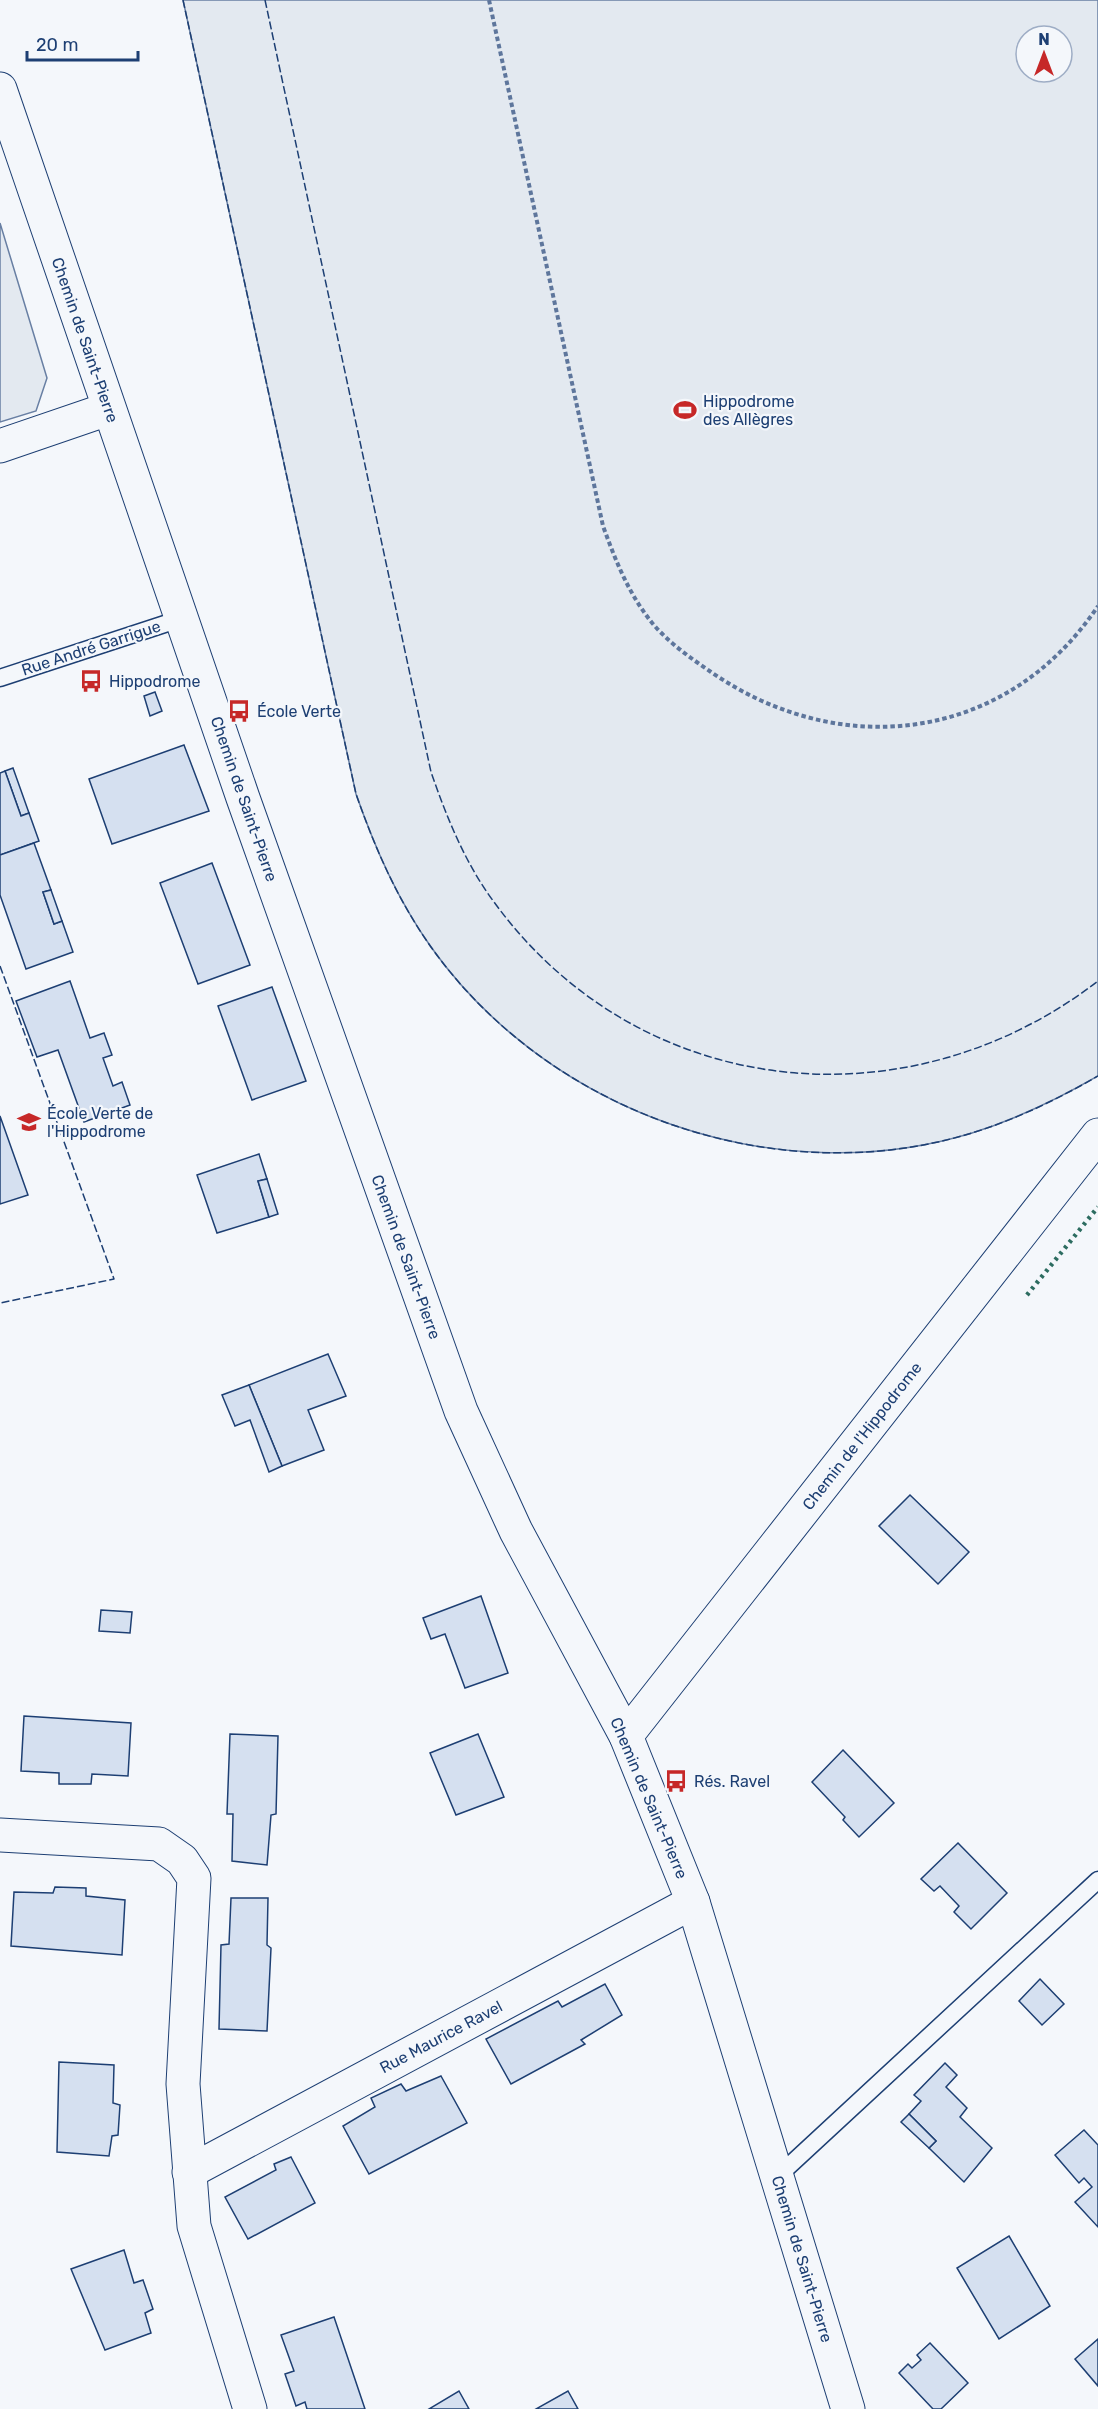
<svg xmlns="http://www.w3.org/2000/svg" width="1098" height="2409" font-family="Rubik,sans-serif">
<rect width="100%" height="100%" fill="#f4f7fb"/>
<g fill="#e3e9f0" stroke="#687fa3" stroke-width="1.5" fill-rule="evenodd">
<path d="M 183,0 L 1098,0 L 1098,1076 C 1058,1099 1017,1119 972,1133 C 776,1193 549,1113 431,947 C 397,899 375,848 356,794 ZM 1026,36 L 1062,36 L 1062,72 L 1026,72 Z"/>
<path d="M 0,223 L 47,378 L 36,411 L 0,422 Z"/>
</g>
<g fill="#d5e0f0" stroke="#1d3f73" stroke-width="1.5">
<path d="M 155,692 L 162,711 L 150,716 L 144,696 Z"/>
<path d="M 184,745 L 209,811 L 112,844 L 89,779 Z"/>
<path d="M 13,768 L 29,813 L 21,816 L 5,771 Z"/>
<path d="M 5,771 L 21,816 L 29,813 L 39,841 L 0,855 L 0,773 Z"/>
<path d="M 34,843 L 51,890 L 43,892 L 54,924 L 62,921 L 73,952 L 26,969 L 0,895 L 0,855 Z"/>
<path d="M 212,863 L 250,965 L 198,984 L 160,883 Z"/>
<path d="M 51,890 L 62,921 L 54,924 L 43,892 Z"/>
<path d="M 70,981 L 90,1038 L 104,1033 L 112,1055 L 103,1058 L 113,1086 L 122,1082 L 130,1105 L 84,1122 L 58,1050 L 37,1057 L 16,1001 Z"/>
<path d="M 272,987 L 306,1081 L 252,1100 L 218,1006 Z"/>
<path d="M 0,1116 L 28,1195 L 0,1204 Z"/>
<path d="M 259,1154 L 267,1179 L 258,1181 L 269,1217 L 217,1233 L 197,1175 Z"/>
<path d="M 267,1179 L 278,1214 L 269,1217 L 258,1181 Z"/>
<path d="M 328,1354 L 346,1396 L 308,1410 L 324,1450 L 282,1466 L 249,1385 Z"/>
<path d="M 249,1385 L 282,1466 L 269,1472 L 250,1420 L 235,1426 L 222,1395 Z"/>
<path d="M 910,1495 L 969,1552 L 938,1584 L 879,1526 Z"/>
<path d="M 481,1596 L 508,1673 L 465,1688 L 445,1634 L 431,1639 L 423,1618 Z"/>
<path d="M 101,1610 L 132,1612 L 130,1633 L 99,1631 Z"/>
<path d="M 24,1716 L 131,1723 L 128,1776 L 92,1774 L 91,1784 L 59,1784 L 59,1773 L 21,1771 Z"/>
<path d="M 230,1734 L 278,1736 L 276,1814 L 271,1815 L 267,1865 L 232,1861 L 233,1814 L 227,1814 Z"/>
<path d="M 478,1734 L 504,1797 L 456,1815 L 430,1753 Z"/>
<path d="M 843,1750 L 894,1803 L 859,1837 L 843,1820 L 845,1817 L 812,1782 Z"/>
<path d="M 958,1843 L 1007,1893 L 971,1929 L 954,1912 L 959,1906 L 940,1886 L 934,1891 L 921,1879 Z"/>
<path d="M 55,1887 L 86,1888 L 86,1896 L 125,1900 L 122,1955 L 11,1946 L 14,1892 L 53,1893 Z"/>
<path d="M 231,1898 L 268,1898 L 267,1945 L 271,1948 L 267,2031 L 219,2029 L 221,1945 L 229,1944 Z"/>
<path d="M 1040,1979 L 1064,2004 L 1042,2025 L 1019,2001 Z"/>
<path d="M 605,1984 L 622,2015 L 581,2040 L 585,2044 L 511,2084 L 486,2039 L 558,2001 L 562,2007 Z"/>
<path d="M 59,2062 L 114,2065 L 113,2103 L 120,2105 L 118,2135 L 112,2136 L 109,2156 L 57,2152 Z"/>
<path d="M 945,2063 L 957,2075 L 946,2087 L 967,2108 L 960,2117 L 992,2148 L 964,2182 L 929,2148 L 936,2141 L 909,2114 L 921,2101 L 914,2095 Z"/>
<path d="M 441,2076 L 467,2123 L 369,2174 L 343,2126 L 375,2107 L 371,2098 L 401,2084 L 406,2091 Z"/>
<path d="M 909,2114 L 936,2141 L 929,2148 L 901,2122 Z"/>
<path d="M 1084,2130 L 1098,2145 L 1098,2227 L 1075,2202 L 1092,2187 L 1084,2178 L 1079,2183 L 1055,2155 Z"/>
<path d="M 291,2157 L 315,2203 L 248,2239 L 225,2197 L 276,2170 L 274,2164 Z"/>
<path d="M 1009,2236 L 1050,2306 L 999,2339 L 957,2268 Z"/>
<path d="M 124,2250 L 134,2283 L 143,2280 L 153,2309 L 145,2313 L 151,2333 L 105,2350 L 71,2269 Z"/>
<path d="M 334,2317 L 365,2409 L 307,2409 L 305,2402 L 296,2406 L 285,2374 L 294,2371 L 281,2335 Z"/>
<path d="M 1098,2339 L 1098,2386 L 1075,2359 Z"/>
<path d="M 930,2343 L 968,2383 L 941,2409 L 933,2409 L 899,2373 L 908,2364 L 912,2368 L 921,2360 L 917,2355 Z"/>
<path d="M 459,2391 L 469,2409 L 429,2409 Z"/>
<path d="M 568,2391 L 578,2409 L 536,2409 Z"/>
</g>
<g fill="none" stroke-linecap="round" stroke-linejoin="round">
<g stroke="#1d3f73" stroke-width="19">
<g id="service">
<path d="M 0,678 L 183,618"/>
<path d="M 777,2177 L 1098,1880"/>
</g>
</g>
<g stroke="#1d3f73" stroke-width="35">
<g id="minor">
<path d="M 0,89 L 243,798 L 461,1411 L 516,1531 L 626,1736 L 693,1902 L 848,2409"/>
<path d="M 0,446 L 108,409"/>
<path d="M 626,1736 L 1098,1135"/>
<path d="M 0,1835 L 159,1844 L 182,1860 L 194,1878 L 183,2084 L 194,2226 L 250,2409"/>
<path d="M 189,2172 L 693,1902"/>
</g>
</g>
<path stroke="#5e769c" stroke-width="4" stroke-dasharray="4.5 3" stroke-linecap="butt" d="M 489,0 L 603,526 C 615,559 627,590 649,619 C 665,640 689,657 711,672 C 841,762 1007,742 1098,606"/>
<use href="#service" stroke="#f4f7fb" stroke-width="16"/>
<use href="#minor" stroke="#f4f7fb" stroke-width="33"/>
<path stroke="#2c6c60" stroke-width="4.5" stroke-dasharray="3 4.5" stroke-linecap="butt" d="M 1027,1295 L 1098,1207"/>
<g stroke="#1d3f73" stroke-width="1.5" stroke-dasharray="8 3" stroke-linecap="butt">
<path d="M 183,0 L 356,794 C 375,848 397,899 431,947 C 549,1113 776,1193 972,1133 C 1017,1119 1058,1099 1098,1076"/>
<path d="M 265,0 L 431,772 C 447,818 465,863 494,902 C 639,1101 907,1128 1098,981"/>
<path d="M 0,966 L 114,1279 L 0,1303"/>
</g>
</g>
<defs>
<g id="stadium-bare" transform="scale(1.8)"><path d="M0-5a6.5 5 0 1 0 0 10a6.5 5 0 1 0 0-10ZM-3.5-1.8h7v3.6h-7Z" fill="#c62828" stroke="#f4f7fb" stroke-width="2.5" paint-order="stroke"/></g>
<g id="bus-bare" transform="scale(1.8)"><path d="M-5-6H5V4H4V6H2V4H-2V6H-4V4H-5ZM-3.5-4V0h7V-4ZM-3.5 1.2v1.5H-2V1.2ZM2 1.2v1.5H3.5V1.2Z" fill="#c62828" stroke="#f4f7fb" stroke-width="2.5" paint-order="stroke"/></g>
<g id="school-bare" transform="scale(1.8)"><path d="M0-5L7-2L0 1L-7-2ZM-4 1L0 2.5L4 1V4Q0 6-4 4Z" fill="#c62828" stroke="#f4f7fb" stroke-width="2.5" paint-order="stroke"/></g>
</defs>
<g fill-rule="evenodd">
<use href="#stadium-bare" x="685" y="410"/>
<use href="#bus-bare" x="91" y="681"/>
<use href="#bus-bare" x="239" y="711"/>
<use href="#school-bare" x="29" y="1122"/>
<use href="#bus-bare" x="676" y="1781"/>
</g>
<g text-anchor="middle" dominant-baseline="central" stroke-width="4.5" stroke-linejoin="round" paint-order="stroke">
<g font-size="16" fill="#1d3f73" stroke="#f4f7fb">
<text transform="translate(85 340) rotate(71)">Chemin de Saint-Pierre</text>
<text transform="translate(91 648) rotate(-18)">Rue André Garrigue</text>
<text transform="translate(244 799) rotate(71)">Chemin de Saint-Pierre</text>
<text transform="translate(406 1257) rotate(70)">Chemin de Saint-Pierre</text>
<text transform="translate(862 1436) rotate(-52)">Chemin de l'Hippodrome</text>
<text transform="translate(649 1798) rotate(67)">Chemin de Saint-Pierre</text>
<text transform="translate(441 2037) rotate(-28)">Rue Maurice Ravel</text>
<text transform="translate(802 2259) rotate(73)">Chemin de Saint-Pierre</text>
</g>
<g font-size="16" fill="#1d3f73" stroke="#f4f7fb" text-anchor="start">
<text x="703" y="401">Hippodrome<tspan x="703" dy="18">des Allègres</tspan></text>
<text x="109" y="681">Hippodrome</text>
<text x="257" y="711">École Verte</text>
<text x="47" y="1113">École Verte de<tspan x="47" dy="18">l'Hippodrome</tspan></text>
<text x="694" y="1781">Rés. Ravel</text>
</g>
</g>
<g transform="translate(1044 54)"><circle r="28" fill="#f4f7fb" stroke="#9eadc5" stroke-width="1.5"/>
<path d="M0-4.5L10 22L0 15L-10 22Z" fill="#c62828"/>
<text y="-9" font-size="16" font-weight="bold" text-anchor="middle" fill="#1d3f73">N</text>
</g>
<path d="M27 51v9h111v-9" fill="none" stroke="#1d3f73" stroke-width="3"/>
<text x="36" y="51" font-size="18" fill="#1d3f73" stroke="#f4f7fb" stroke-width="4.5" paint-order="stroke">20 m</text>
</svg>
